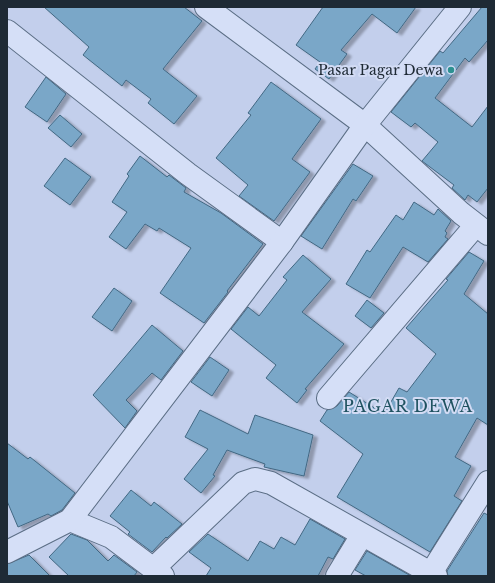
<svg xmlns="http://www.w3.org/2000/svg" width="495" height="583" font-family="'Libre Baskerville',serif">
<defs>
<filter id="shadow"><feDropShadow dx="4.5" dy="2.5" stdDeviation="1" flood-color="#0004"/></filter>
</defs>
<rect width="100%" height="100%" fill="#c3cfec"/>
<g fill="#7aa7c8" stroke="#426883" filter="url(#shadow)">
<path d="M 44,7 L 184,7 L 202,21 L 163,69 L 197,96 L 174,124 L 148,103 L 151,99 L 126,80 L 122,86 L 83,55 L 89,47 Z"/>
<path d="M 323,7 L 416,7 L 397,33 L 372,14 L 341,50 L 347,54 L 329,79 L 315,69 L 320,62 L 296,45 Z"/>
<path d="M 482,7 L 488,7 L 488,40 L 469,62 L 465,58 L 435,98 L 472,127 L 488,106 L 488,188 L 477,202 L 468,195 L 465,200 L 452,188 L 454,185 L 422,161 L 438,142 L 415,123 L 411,127 L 391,112 L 440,51 L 443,53 Z"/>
<path d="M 46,77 L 66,94 L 47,122 L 25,107 Z"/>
<path d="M 271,82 L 321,119 L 292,159 L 310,172 L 274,221 L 239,196 L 248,185 L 216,158 L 251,115 L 248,113 Z"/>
<path d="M 60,115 L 82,134 L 71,147 L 48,128 Z"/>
<path d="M 140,156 L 167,177 L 169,175 L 186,188 L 184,192 L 221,213 L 263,244 L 227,291 L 228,292 L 204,323 L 160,293 L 191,248 L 159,228 L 157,231 L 145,224 L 126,249 L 109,237 L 127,212 L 112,202 L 129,176 L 127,174 Z"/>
<path d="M 65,158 L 91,177 L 70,205 L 44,186 Z"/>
<path d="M 353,164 L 373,176 L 356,201 L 353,199 L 322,249 L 301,236 Z"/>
<path d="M 414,202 L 434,215 L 438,209 L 451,221 L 445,231 L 447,233 L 445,237 L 448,239 L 428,262 L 403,247 L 370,298 L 346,284 L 367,250 L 370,252 L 396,215 L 403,220 Z"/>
<path d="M 469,252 L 484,261 L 464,294 L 488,314 L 488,425 L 477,418 L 455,457 L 471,466 L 454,496 L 462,501 L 430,552 L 337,497 L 363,454 L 320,421 L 327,410 L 337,406 L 349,392 L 384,414 L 399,388 L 407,392 L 436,354 L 406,328 L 448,280 L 446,279 Z"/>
<path d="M 303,255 L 331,279 L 302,312 L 344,344 L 305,389 L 307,390 L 297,403 L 266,378 L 276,365 L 231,329 L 248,307 L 259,316 L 287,280 L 283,277 Z"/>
<path d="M 114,288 L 132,301 L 112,331 L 92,317 Z"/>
<path d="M 367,300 L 384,313 L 371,328 L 355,316 Z"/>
<path d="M 152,325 L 183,351 L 161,380 L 152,373 L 126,400 L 137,411 L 125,428 L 93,395 Z"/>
<path d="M 210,357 L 229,370 L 212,396 L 191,382 Z"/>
<path d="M 200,410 L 248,434 L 255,415 L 313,435 L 304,476 L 264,467 L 265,464 L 227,450 L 213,475 L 215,476 L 201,493 L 184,479 L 208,449 L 185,437 Z"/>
<path d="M 7,443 L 28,459 L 30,457 L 75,493 L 62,510 L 51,516 L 48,514 L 18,527 L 7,501 Z"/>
<path d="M 131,490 L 151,506 L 154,502 L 182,524 L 167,538 L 166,537 L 152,552 L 128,534 L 130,532 L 110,516 Z"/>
<path d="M 484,513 L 488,515 L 488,576 L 448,576 L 447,571 Z"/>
<path d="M 310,519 L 345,539 L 333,559 L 328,557 L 318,576 L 206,576 L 211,568 L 189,552 L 208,534 L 248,561 L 260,541 L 274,549 L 281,537 L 295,545 Z"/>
<path d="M 71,534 L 87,540 L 108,561 L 114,555 L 137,572 L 134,576 L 69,576 L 49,557 Z"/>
<path d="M 367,551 L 411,576 L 366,576 L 355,570 Z"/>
<path d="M 29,555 L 50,576 L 7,576 L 7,564 Z"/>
</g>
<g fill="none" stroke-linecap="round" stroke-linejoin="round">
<g stroke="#5b6e85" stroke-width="24">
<g id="minor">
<path d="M 206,7 L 365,125 L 461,213 L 488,234"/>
<path d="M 7,31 L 188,174 L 282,242"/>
<path d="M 328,398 L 476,225"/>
<path d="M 70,520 L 111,537 L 163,576"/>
<path d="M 7,552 L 70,520 L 282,242 L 365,125 L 460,7"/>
<path d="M 153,569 L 243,483 L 255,479 L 271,483 L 436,576"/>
<path d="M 431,573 L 488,482"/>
<path d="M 337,576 L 362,535"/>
</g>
</g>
<use href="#minor" stroke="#d5dff7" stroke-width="22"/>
</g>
<circle fill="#2d9191" stroke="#d2dbf4" stroke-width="1.5" cx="451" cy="70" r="4"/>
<g text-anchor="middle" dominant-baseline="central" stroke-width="4" stroke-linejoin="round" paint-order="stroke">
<g font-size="14" fill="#1e2a35" stroke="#d2dbf4" text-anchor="end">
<text x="443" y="70">Pasar Pagar Dewa</text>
</g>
<g font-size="16" letter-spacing="1" fill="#1f5260" stroke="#d2dbf4">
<text x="408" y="406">PAGAR DEWA</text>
</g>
</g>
<rect width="495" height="583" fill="none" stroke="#1e2a35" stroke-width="16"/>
</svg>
